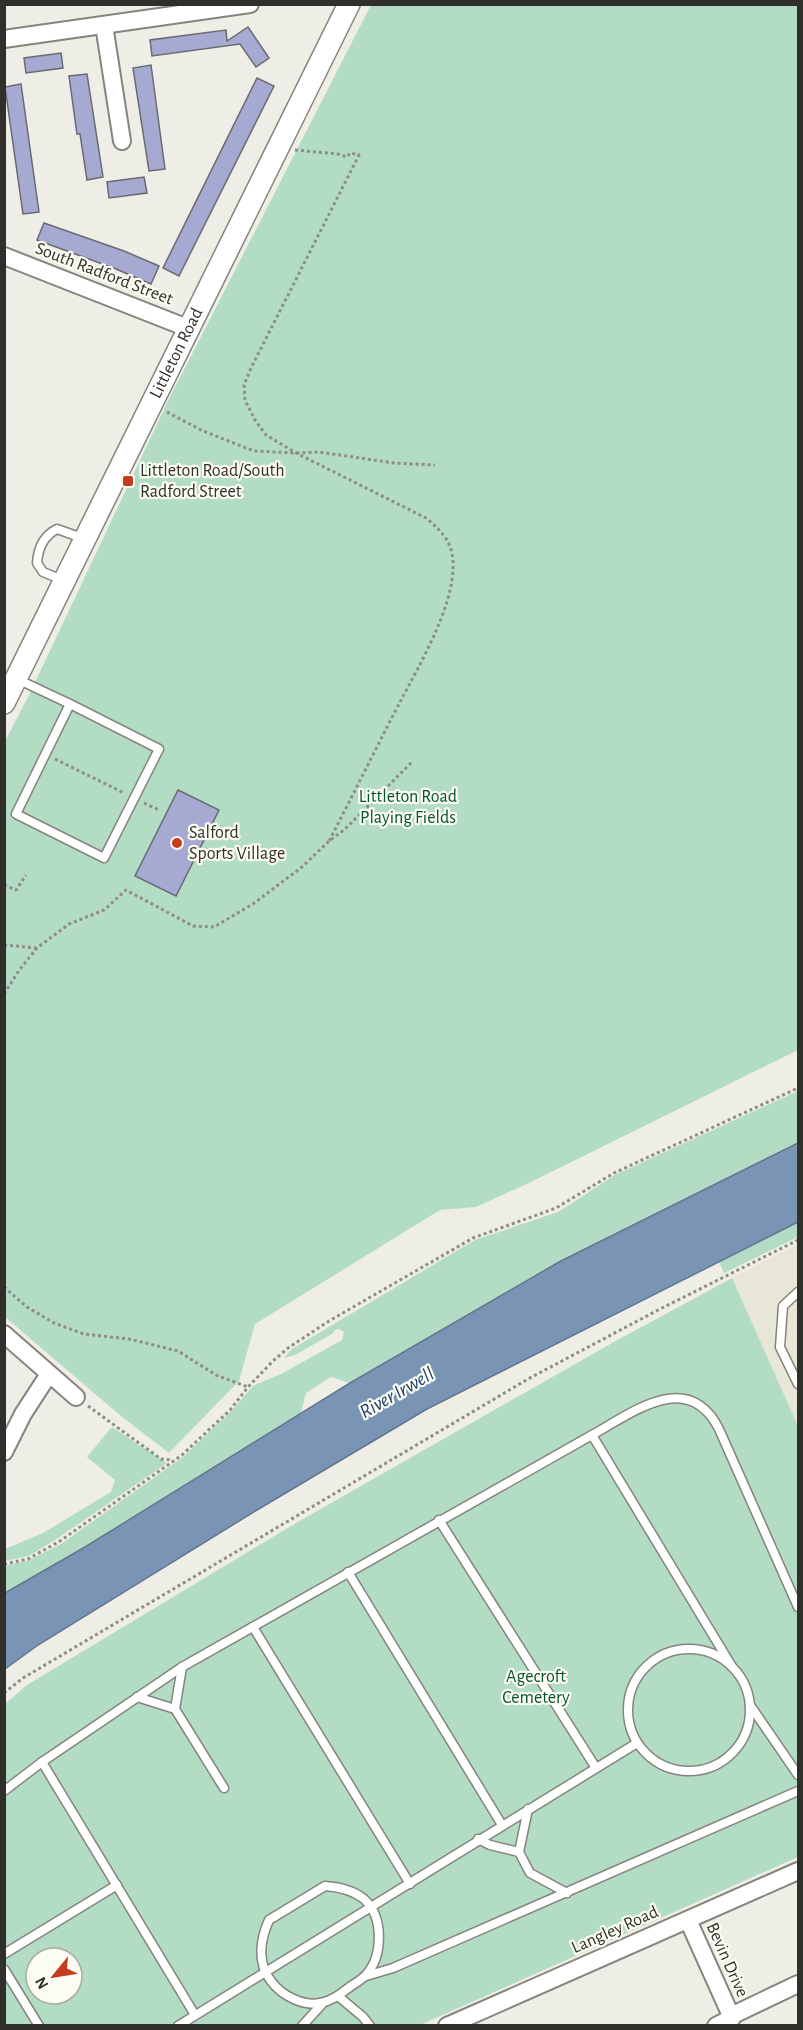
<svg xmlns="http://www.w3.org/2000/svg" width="803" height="2030" font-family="'Alegreya Sans',sans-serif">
<rect width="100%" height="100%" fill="#efeee6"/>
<path fill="#e8e6d6" d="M 798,1244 L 798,1426 L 732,1278 Z"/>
<g fill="#b3dcc4" fill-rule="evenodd">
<path d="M 371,5 L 798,5 L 798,1050 L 529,1183 L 476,1207 L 440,1210 L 255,1324 L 239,1381 L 169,1453 L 121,1416 L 5,1317 L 4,743 L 29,695 L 168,401 Z"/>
<path d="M 798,1091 L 798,1143 L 559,1262 L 350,1383 L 331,1377 L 306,1393 L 301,1413 L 85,1547 L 5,1593 L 4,1564 L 6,1565 L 27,1561 L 61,1544 L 183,1457 L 231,1411 L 253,1386 L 283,1373 L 342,1340 L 344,1332 L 339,1329 L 336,1329 L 332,1334 L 295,1355 L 284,1358 L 292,1349 L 475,1240 L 558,1212 L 615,1175 Z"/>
<path d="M 798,1222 L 798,1237 L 724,1273 L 719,1262 Z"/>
<path d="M 732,1278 L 798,1426 L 798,1857 L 420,2025 L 5,2026 L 5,1704 L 27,1685 L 296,1523 L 612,1343 ZM 36,1958 L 72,1958 L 72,1994 L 36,1994 Z"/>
<path d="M 112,1427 L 167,1463 L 58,1538 L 29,1556 L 5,1561 L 5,1549 L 43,1533 L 111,1492 L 115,1480 L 87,1457 Z"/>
</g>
<path fill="#7a94b6" stroke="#64768d" stroke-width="1.5" d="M 798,1143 L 798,1222 L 427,1409 L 257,1510 L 38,1645 L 5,1669 L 5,1593 L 85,1547 L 350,1383 L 559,1262 Z"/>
<g fill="#a6aad3" stroke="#696a72" stroke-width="1.5">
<path d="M 248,27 L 269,58 L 256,67 L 240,44 L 152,56 L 150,40 L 226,30 L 227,41 Z"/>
<path d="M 61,53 L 63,68 L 26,73 L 24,58 Z"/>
<path d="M 151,65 L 165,169 L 149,171 L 133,68 Z"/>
<path d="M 87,74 L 103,177 L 87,180 L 80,134 L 77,134 L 69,76 Z"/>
<path d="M 257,78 L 274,86 L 179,276 L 163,268 Z"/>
<path d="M 21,84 L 39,212 L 23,214 L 5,87 Z"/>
<path d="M 144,177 L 147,193 L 109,198 L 107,182 Z"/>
<path d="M 44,223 L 124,251 L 159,266 L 151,284 L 116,269 L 37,240 Z"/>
<path d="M 178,790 L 219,810 L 176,896 L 135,876 Z"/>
</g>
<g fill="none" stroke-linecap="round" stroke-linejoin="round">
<g stroke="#85847d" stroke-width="11">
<g id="service">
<path d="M 65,581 L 43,572 L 37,563 C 38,549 43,536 57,529 L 85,539"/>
<path d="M 17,679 L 70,704"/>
<path d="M 70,704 L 159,749 L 104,858 L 16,814 Z"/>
<path d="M 798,1292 L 783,1306 L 780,1347 L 798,1384"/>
<path d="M 592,1435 C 632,1413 688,1368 719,1429 L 798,1607"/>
<path d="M 439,1520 L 596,1768"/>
<path d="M 348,1572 L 502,1825"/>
<path d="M 253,1627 L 410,1884"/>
<circle cx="689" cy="1710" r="61"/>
<path d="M 137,1697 L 175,1709 L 224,1788"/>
<path d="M 750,1705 L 798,1775"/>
<path d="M 175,1709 L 182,1667"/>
<path d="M 42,1762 L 195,2015"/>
<path d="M 4,1791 L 42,1762 L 182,1667 L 592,1435 L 731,1665"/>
<path d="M 478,1839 L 490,1845 L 519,1852 L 530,1873 L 567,1893"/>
<path d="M 519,1852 L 528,1809"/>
<path d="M 325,1886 C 339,1887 353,1890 364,1899 C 384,1917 383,1956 366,1975 C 362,1979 356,1983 351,1986 C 343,1992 334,2000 324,2002 C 305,2008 282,1996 271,1981 C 257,1963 260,1940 269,1920 Z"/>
<path d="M 4,1954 L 117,1885"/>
<path d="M 4,1969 L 39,2026"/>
<path d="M 366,1976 L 393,1968 L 798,1791"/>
<path d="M 338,1996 L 363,2017 L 370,2026"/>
<path d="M 178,2026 L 637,1743"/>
<path d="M 302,2026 L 323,2003"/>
</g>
</g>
<g stroke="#85847d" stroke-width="20">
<g id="minor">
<path d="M 104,25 L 122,141"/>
<path d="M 4,39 L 250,4"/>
<path d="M 4,256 L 190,329"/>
<path d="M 4,1334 L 76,1397"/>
<path d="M 4,1452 L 23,1414 L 49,1374"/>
<path d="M 688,1920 L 732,2018 L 716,2026"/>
<path d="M 731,2016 L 798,1984"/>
<path d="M 447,2026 L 798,1871"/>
</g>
</g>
<g stroke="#85847d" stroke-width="24">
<g id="tertiary">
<path id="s1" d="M 4,703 L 349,4"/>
</g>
</g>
<g stroke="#8e8d87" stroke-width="3" stroke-dasharray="3 3" stroke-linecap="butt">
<path d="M 295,150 L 338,154 L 347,157 L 350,153 L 359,155 L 251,368 L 244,385 L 245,400 L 255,420 L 266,435 L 296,453 L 426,518 C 443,532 454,544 453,567 C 453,608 419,666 400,702 C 376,748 353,795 329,841"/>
<path d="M 167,412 L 203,431 L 254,451 L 296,453 L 319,452 L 394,463 L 435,465"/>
<path d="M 55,759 L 124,793"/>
<path d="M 144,803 L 159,810"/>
<path d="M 4,885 L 16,890 L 26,875"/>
<path d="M 4,945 L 37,948"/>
<path d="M 4,994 L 20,969 L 37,948 L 69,924 L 104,910 L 126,890 L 193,926 L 214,927 L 253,904 L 302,867 L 329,841 L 344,830 L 413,761"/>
<path d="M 4,1287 L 27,1307 L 54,1323 L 84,1334 L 129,1339 L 178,1351 L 216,1375 L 248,1387"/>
<path d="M 88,1406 L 161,1459 L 172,1460"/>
<path d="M 4,1564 L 28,1559 L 60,1541 L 182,1455 L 230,1410 L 248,1387 L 273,1361 L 288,1348 L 329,1321 L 473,1238 L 556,1208 L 614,1173 L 798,1088"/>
<path d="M 4,1693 L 23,1678 L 528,1379 L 660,1309 L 798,1240"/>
</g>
<use href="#service" stroke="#fff" stroke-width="8"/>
<use href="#minor" stroke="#fff" stroke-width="16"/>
<use href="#tertiary" stroke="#fff" stroke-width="21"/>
</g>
<g fill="#c63c20" stroke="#fdfcf3" stroke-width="2">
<rect x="122" y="475" width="12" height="12" rx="3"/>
<circle cx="177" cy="843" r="6"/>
</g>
<g text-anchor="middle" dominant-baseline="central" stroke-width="4.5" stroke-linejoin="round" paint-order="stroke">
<g font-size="18" fill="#302f2c" stroke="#fdfcf3">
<text transform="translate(104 274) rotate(21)">South Radford Street</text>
<text stroke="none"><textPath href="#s1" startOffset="390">Littleton Road</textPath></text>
<text transform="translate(615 1930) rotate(-24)">Langley Road</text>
<text transform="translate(727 1960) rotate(66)">Bevin Drive</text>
</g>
<g font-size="18" fill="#302f2c" stroke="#fdfcf3" text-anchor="start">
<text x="140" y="471">Littleton Road/South<tspan x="140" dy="21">Radford Street</tspan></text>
<text x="189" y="833">Salford<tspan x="189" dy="21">Sports Village</tspan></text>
</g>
<g font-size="18" fill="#015333" stroke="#fdfcf3">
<text x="408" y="797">Littleton Road<tspan x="408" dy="21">Playing Fields</tspan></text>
<text x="536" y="1677">Agecroft<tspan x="536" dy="21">Cemetery</tspan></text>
</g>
<g font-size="20" font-style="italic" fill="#1b3e6c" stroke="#fdfcf3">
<text transform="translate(397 1393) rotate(-30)">River Irwell</text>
</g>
</g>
<rect width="803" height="2030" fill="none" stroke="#302f2c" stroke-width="12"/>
<g transform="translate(54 1976) rotate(240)"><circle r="28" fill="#fdfcf3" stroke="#abaaa3" stroke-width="1.5"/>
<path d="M0-4.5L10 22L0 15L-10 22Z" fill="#c63c20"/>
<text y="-9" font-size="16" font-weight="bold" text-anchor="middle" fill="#302f2c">N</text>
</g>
</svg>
